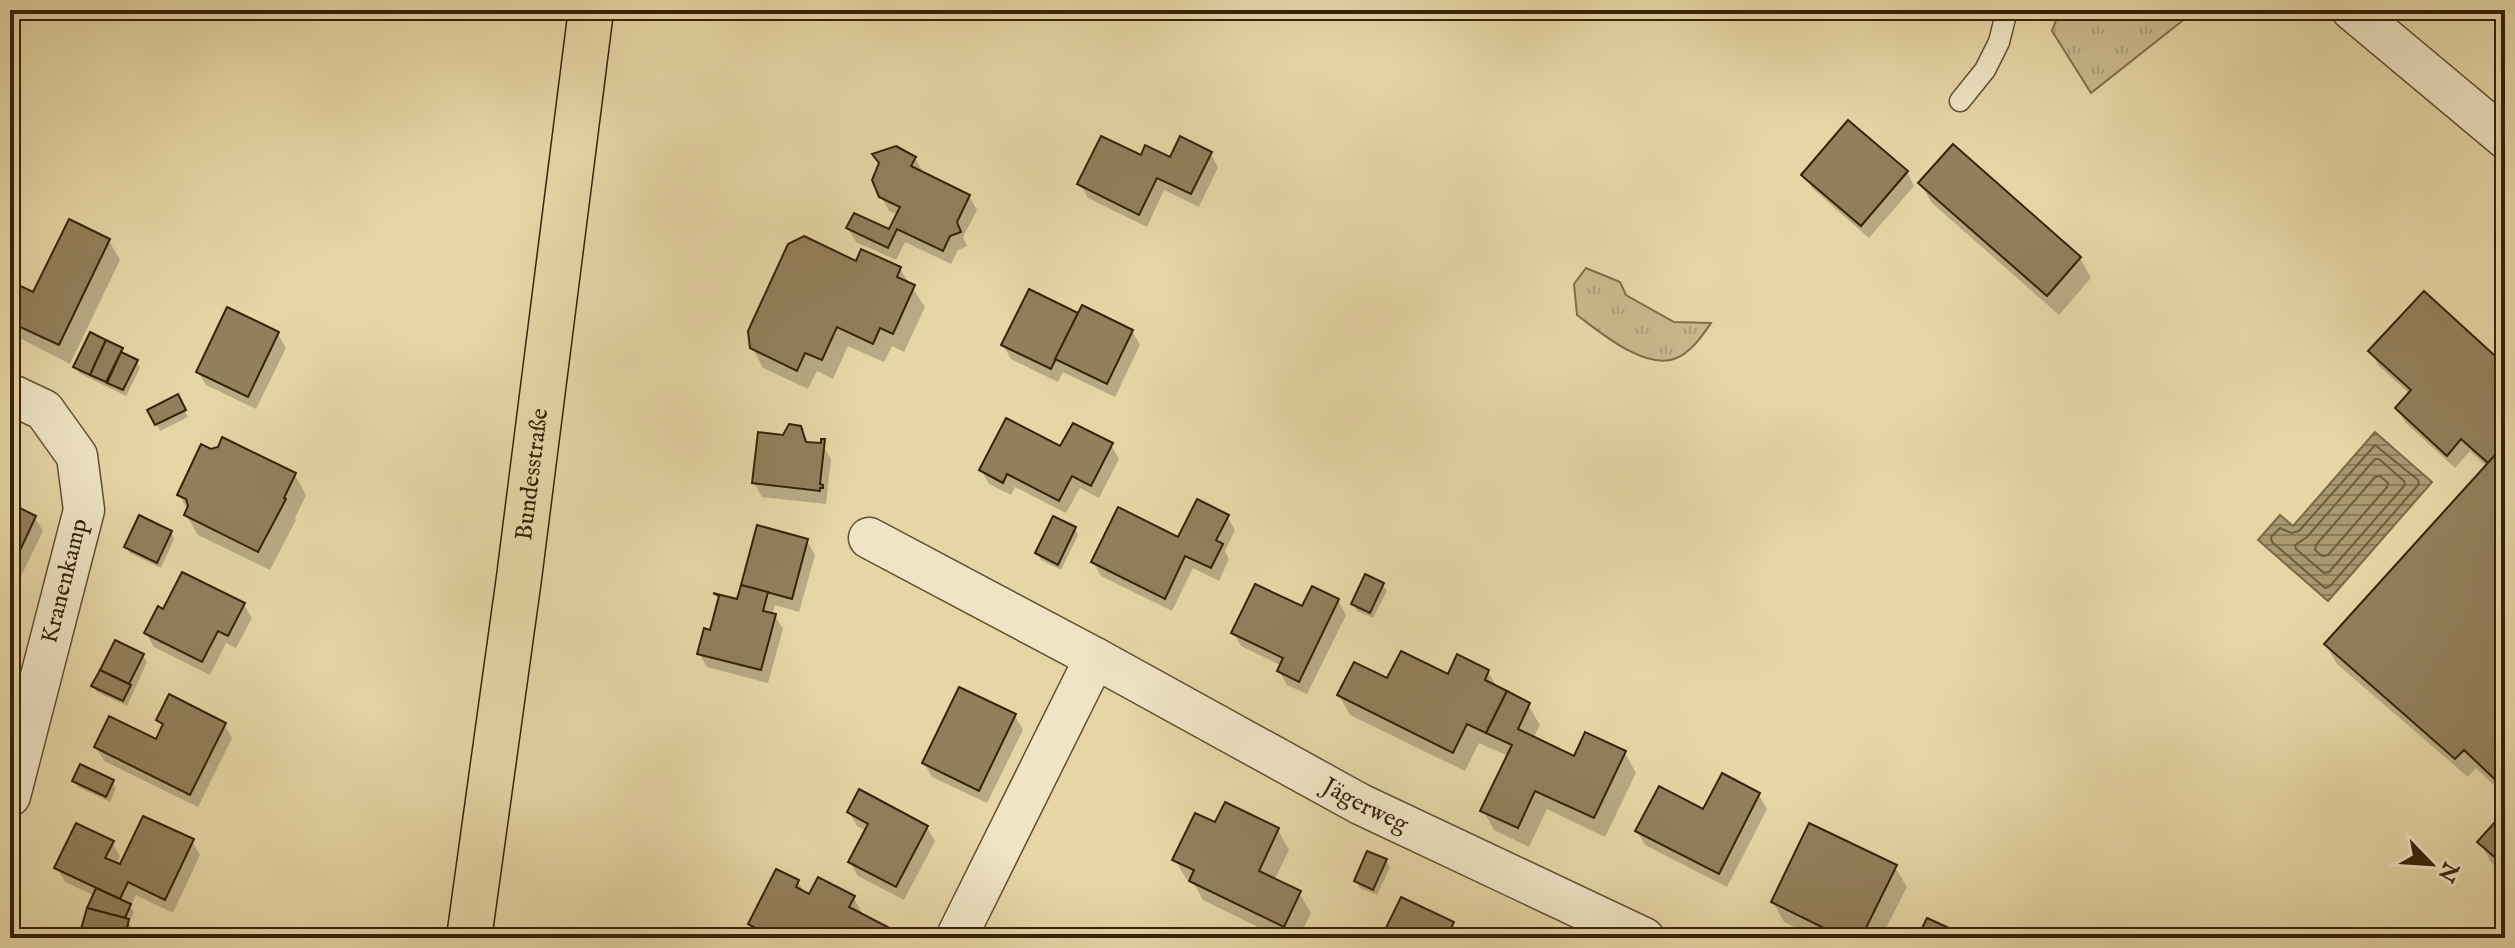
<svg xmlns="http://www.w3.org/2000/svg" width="2515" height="948" font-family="'IM FELL English',serif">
<defs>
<pattern id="park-tufts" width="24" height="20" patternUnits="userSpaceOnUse" patternTransform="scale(2)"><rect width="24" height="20" fill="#c8b78b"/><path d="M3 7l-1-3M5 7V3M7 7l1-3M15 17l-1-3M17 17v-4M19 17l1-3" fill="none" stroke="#ac9d77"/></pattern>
<pattern id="water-rules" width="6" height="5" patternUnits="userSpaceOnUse" patternTransform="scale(2)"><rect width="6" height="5" fill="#aa9870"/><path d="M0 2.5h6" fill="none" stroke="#8b7c5a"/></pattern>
</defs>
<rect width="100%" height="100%" fill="#e6d5a5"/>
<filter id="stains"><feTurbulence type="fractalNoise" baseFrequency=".0025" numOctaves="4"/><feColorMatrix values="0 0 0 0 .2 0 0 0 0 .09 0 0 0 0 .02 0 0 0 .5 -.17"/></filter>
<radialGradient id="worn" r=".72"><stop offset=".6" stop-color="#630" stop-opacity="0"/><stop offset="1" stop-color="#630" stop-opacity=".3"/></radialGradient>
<g fill="url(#park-tufts)" stroke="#806c4a" stroke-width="2">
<path d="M 2060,10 L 2196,10 L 2091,93 L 2052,31 Z"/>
<path d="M 1586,268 L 1620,282 L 1626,295 L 1674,322 L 1711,323 C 1702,336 1690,354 1674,359 C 1643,369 1600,332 1577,315 L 1574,284 Z"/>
</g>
<path fill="url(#water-rules)" stroke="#7c6947" stroke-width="2" d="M 2375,432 L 2432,482 L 2328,601 L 2258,540 L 2280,515 L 2293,526 Z"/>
<g fill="#0003">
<path d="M 2477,10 L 2492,10 L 2486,18 Z"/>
<path d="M 1210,153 L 1218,167 L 1199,207 L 1164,190 L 1147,227 L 1088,198 L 1080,184 L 1142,158 L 1171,160 Z"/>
<path d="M 915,158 L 923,172 L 969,196 L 977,210 L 963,237 L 967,246 L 958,250 L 951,264 L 905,242 L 896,260 L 856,242 L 848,228 L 890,232 L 898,215 L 889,211 L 881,196 Z"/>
<path d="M 1907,172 L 1914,186 L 1869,238 L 1812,188 L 1804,175 Z"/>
<path d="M 1920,183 L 2080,258 L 2091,278 L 2059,315 L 1932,203 Z"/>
<path d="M 109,241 L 120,260 L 70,364 L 10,333 L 10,283 L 34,295 Z"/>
<path d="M 900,269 L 925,307 L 904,352 L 892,346 L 884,362 L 848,346 L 833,379 L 817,371 L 808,389 L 763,368 L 752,347 Z"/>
<path d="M 1079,316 L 1132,331 L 1140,345 L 1115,397 L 1063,372 L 1058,382 L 1011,359 L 1003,345 Z"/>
<path d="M 278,334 L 286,348 L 256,409 L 206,385 L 198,372 Z"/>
<path d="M 122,350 L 125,356 L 136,361 L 140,368 L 126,396 L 79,373 L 75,367 Z"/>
<path d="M 2371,351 L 2505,368 L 2505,796 L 2476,768 L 2468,777 L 2337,664 L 2326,645 L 2487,467 L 2470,451 L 2455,468 L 2405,422 L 2397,408 L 2410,394 L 2378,365 Z"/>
<path d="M 177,397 L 188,417 L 160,431 L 150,411 Z"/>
<path d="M 800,428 L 809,444 L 823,446 L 831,459 L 826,504 L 762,497 L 754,483 L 784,437 Z"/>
<path d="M 1111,445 L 1119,459 L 1099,498 L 1080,488 L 1066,513 L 1015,487 L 1011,495 L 989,484 L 981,470 L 1061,449 Z"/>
<path d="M 10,464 L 16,468 L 20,474 L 10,495 Z"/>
<path d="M 295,475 L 306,495 L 295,518 L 296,520 L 270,570 L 198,535 L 186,515 L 188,511 L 179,494 Z"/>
<path d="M 10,506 L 35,518 L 43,531 L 10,599 Z"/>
<path d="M 1227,516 L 1235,530 L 1225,551 L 1229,559 L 1219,581 L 1193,568 L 1172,611 L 1101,576 L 1093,562 L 1179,539 Z"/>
<path d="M 1075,529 L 1078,535 L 1061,570 L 1041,560 L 1037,553 Z"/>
<path d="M 171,532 L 174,539 L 161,568 L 130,553 L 126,547 Z"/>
<path d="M 807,541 L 815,555 L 799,612 L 775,605 L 772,615 L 775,616 L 783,629 L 768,683 L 707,667 L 699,653 L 711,632 Z"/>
<path d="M 1383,585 L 1387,591 L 1373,618 L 1357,611 L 1353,604 Z"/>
<path d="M 1313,588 L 1338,601 L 1346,615 L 1307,694 L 1287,685 L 1279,671 L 1282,666 L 1241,646 L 1233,632 L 1303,609 Z"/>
<path d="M 244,604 L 252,618 L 236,648 L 226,643 L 210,675 L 154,647 L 146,633 L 164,612 Z"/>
<path d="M 115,642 L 143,656 L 147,662 L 127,706 L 97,692 L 94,686 Z"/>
<path d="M 1488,672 L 1498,689 L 1528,705 L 1540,725 L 1533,739 L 1575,758 L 1625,753 L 1636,773 L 1605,837 L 1547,809 L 1529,847 L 1494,830 L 1483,810 L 1508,756 L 1479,743 L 1465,771 L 1350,715 L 1339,695 L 1388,681 Z"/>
<path d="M 1015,716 L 1023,730 L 987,803 L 932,777 L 924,763 Z"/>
<path d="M 158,720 L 224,724 L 232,738 L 198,807 L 104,761 L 96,747 L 157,742 L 163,728 Z"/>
<path d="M 75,780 L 112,781 L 116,788 L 110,802 L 78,787 Z"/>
<path d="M 1759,795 L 1767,809 L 1727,887 L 1645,845 L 1637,831 Z"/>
<path d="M 849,812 L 927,827 L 935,841 L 904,900 L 858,876 L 850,862 L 867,831 L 857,826 Z"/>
<path d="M 2505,814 L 2505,874 L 2491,862 L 2480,842 Z"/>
<path d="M 1216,825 L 1278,830 L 1289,850 L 1274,881 L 1299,893 L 1311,913 L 1299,938 L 1280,938 L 1203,900 L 1193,882 L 1186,879 L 1175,859 Z"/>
<path d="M 192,841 L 200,855 L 173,913 L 136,895 L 130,907 L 134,912 L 129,923 L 131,928 L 129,938 L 97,938 L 87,936 L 83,929 L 95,896 L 65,882 L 57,868 L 112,843 L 120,856 L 116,865 L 120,867 Z"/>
<path d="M 1386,861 L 1390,867 L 1377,895 L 1360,888 L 1356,881 Z"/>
<path d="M 1895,867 L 1907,887 L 1881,938 L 1817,938 L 1784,922 L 1773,902 Z"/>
<path d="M 798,882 L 805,893 L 810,896 L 853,897 L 865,918 L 902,938 L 758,938 L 750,924 Z"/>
<path d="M 1453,924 L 1460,938 L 1383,938 Z"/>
</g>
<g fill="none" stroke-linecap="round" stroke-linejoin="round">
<g stroke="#705d3d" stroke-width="2">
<path d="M 2375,445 L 2418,480 L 2419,484 L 2330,586 L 2325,588 L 2272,542 L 2271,537 L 2280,528 L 2291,533 L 2299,531 Z"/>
<path d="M 2375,459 L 2379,459 L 2404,481 L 2405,485 L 2329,572 L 2324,573 L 2296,549 L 2295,545 L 2307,537 Z"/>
<path d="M 2380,476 L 2388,483 L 2387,487 L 2328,555 L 2322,556 L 2315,550 L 2316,545 L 2375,477 Z"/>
</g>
</g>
<g fill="#927f5b" stroke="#37220a" stroke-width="2">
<path d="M 1848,120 L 1908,171 L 1861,226 L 1801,175 Z"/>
<path d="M 1101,136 L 1141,155 L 1145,145 L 1170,157 L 1180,136 L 1212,152 L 1191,194 L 1157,178 L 1139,215 L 1077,184 Z"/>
<path d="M 1953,144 L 2081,257 L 2047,296 L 1918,183 Z"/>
<path d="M 896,146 L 916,157 L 911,166 L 970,195 L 957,222 L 961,232 L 950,236 L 943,251 L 897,229 L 888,248 L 846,228 L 854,213 L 889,229 L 900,207 L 879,197 L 872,180 L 879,163 L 872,154 Z"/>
<path d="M 69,219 L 110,239 L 59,345 L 18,326 L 19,324 L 10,320 L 10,281 L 33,292 Z"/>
<path d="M 804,236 L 856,261 L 861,249 L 901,267 L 897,277 L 915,285 L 893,334 L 880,328 L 873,344 L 837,327 L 822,360 L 805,353 L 797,371 L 750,348 L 748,331 L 788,244 Z"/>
<path d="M 1029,289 L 1078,313 L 1051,369 L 1001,345 Z"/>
<path d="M 2424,291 L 2505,365 L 2505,444 L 2488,463 L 2461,439 L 2447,456 L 2395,408 L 2411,390 L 2368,351 Z"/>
<path d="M 1082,305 L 1133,330 L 1107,384 L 1055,359 Z"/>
<path d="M 227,307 L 279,332 L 248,397 L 196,372 Z"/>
<path d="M 90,332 L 106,340 L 90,375 L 73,367 Z"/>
<path d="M 106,340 L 123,348 L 106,382 L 90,375 Z"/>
<path d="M 121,352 L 138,360 L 123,390 L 107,383 Z"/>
<path d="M 178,394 L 186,410 L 155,425 L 147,410 Z"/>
<path d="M 1006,418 L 1060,446 L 1073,423 L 1113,443 L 1091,486 L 1072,476 L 1059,501 L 1007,474 L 1003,483 L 979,470 Z"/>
<path d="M 789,424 L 801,426 L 806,442 L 821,443 L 821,439 L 825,439 L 820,484 L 823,485 L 823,488 L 820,488 L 820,491 L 752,483 L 758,432 L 783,435 Z"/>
<path d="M 222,437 L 296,473 L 284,498 L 286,499 L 258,552 L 184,515 L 188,506 L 186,499 L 177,495 L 201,444 L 211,449 L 218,447 Z"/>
<path d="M 2505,444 L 2505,789 L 2464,750 L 2455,759 L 2324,644 Z"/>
<path d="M 10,462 L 18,466 L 10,482 Z"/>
<path d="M 1197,499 L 1229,515 L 1216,540 L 1223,544 L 1211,568 L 1185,556 L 1165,599 L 1091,562 L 1118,507 L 1178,537 Z"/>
<path d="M 10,503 L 36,516 L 17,557 L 10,554 Z"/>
<path d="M 139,515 L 172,531 L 157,563 L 124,547 Z"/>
<path d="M 1053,516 L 1076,527 L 1058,565 L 1035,553 Z"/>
<path d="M 757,525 L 808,539 L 792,599 L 741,585 Z"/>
<path d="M 182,572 L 245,603 L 228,636 L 218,631 L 202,662 L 144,633 L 158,606 L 163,609 Z"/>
<path d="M 1365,574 L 1384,583 L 1370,613 L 1351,604 Z"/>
<path d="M 1255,584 L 1302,606 L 1312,586 L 1339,599 L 1299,682 L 1277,671 L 1283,658 L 1231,633 Z"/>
<path d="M 741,585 L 768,592 L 763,611 L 776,614 L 761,670 L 697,654 L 704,628 L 710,630 L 719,596 L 713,593 L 737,599 Z"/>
<path d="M 115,640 L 144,654 L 129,684 L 100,670 Z"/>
<path d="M 1401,651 L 1448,674 L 1457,654 L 1489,670 L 1485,680 L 1507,691 L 1486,733 L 1467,724 L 1453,753 L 1337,695 L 1354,662 L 1387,678 Z"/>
<path d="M 100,670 L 131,685 L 123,701 L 91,686 Z"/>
<path d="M 959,687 L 1016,714 L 979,791 L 922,763 Z"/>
<path d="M 1507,691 L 1530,703 L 1518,729 L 1574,756 L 1585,732 L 1626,751 L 1594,818 L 1535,791 L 1518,828 L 1480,811 L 1512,745 L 1486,733 Z"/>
<path d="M 169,694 L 226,723 L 190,795 L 94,747 L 109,716 L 156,739 L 163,724 L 156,720 Z"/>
<path d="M 80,764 L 114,780 L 106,797 L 72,781 Z"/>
<path d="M 1722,773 L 1760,793 L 1719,874 L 1635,831 L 1659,786 L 1703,809 Z"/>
<path d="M 859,789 L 928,826 L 896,887 L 848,862 L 868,824 L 847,812 Z"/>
<path d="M 1225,802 L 1279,828 L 1259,871 L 1301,891 L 1284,927 L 1189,881 L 1194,870 L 1172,860 L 1195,813 L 1215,822 Z"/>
<path d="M 2505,811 L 2505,866 L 2477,842 Z"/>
<path d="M 143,816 L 194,839 L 165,900 L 128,882 L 120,899 L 54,868 L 76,823 L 114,841 L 105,858 L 120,864 Z"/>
<path d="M 1809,823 L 1897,865 L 1861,938 L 1844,938 L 1771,902 Z"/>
<path d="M 1367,851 L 1387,859 L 1373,890 L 1354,881 Z"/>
<path d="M 776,869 L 799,880 L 796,887 L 809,894 L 818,877 L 855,896 L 849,907 L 903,935 L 904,938 L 774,938 L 748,924 Z"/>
<path d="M 96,888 L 131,904 L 125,918 L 87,908 Z"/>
<path d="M 1401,897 L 1454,922 L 1447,938 L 1381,938 Z"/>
<path d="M 87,908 L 129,919 L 125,938 L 114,938 L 81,929 Z"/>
<path d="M 1927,918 L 1971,938 L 1917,938 Z"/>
</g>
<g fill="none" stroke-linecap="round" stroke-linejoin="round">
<g stroke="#634f31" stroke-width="23">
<path id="lane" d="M 1960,101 L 1985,70 L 1999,42 L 2007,10"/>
</g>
<g stroke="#634f31" stroke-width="43">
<g id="street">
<path d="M 2352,10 L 2505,138"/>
<path d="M 10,394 L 44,410 L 77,456 L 84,510 L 10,796"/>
<path id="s1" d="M 869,538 L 1095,658 L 1360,804 L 1644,938"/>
<path d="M 956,938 L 1095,658"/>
</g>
</g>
<g stroke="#37220a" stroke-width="47">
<g id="primary">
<path id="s2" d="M 469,938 L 519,578 L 591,10"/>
</g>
</g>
<use href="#lane" stroke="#efe4c4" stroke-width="20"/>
<use href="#street" stroke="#efe4c4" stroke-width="40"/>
<use href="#primary" stroke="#e6d5a5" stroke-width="44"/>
</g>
<g text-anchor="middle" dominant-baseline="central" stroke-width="7" stroke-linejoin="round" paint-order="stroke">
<g font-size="24" fill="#37220a" stroke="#efe4c4">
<text stroke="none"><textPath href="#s2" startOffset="468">Bundesstraße</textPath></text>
<text transform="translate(65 581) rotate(-76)">Kranenkamp</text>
<text stroke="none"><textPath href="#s1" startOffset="564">Jägerweg</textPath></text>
</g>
</g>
<rect width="2515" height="948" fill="none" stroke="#e6d5a5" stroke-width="40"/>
<rect x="12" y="12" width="2491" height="924" fill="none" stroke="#37220a" stroke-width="4"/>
<rect x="20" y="20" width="2475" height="908" fill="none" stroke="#37220a" stroke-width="2"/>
<g transform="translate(2431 864) rotate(115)" stroke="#efe4c4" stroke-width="6" paint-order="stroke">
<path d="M0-6L14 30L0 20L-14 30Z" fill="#37220a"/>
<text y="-12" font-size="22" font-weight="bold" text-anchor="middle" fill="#37220a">N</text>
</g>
<rect width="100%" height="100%" filter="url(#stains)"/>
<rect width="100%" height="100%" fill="url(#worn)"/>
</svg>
